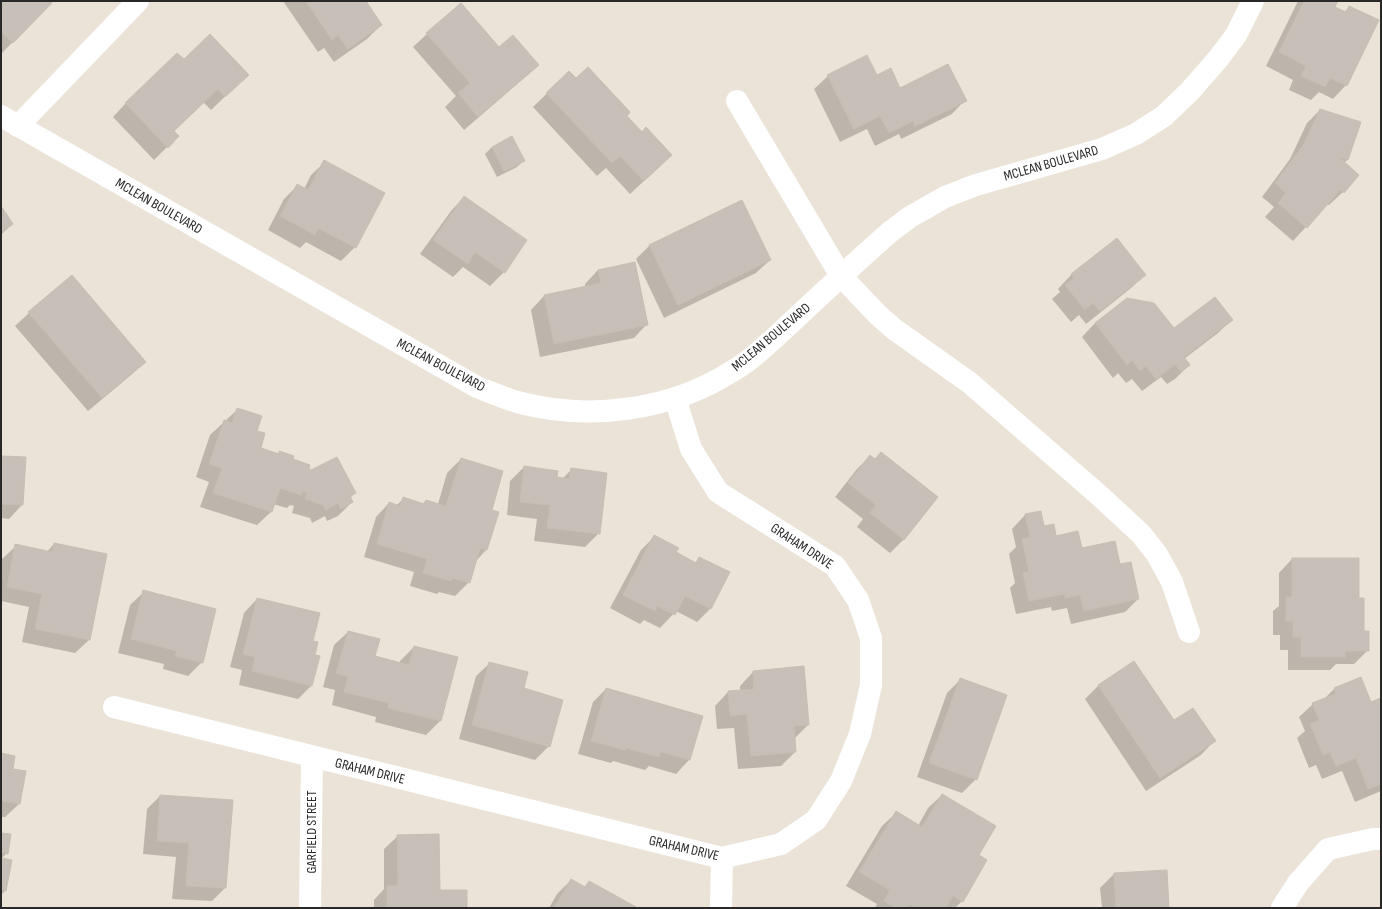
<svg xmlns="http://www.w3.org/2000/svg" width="1382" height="909" font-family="'Sofia Sans Condensed',sans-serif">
<rect width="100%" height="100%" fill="#ebe3d8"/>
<g fill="#0003">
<path d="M 1,1 L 49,1 L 51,3 L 1,54 Z"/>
<path d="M 283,1 L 364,1 L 381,25 L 367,39 L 334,62 L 324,48 L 318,52 Z"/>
<path d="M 1298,1 L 1337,1 L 1334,7 L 1344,12 L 1350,7 L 1346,85 L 1333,99 L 1319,92 L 1311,100 L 1289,90 L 1293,80 L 1266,66 Z"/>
<path d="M 427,34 L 499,48 L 538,65 L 524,78 L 464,130 L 445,107 L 456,96 L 413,47 Z"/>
<path d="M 184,61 L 234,88 L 211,110 L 203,102 L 173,131 L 178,136 L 154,160 L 113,117 L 126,103 Z"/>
<path d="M 569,72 L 576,80 L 625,116 L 657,169 L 630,194 L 606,168 L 597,176 L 533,107 Z"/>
<path d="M 828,76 L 876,76 L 900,89 L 965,100 L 952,114 L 901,139 L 899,134 L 875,146 L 867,129 L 840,142 L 814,89 Z"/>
<path d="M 1320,110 L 1360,123 L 1347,160 L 1344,163 L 1343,192 L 1329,205 L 1327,204 L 1293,241 L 1265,217 L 1274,207 L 1262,197 L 1290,159 L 1307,123 Z"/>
<path d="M 512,138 L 523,161 L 517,167 L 497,177 L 485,154 L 492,147 Z"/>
<path d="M 325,162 L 355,247 L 341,261 L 306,242 L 300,248 L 268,230 L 284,199 L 298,185 L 304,189 L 311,175 Z"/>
<path d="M 464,197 L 504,272 L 490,286 L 463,267 L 453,277 L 420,254 L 451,211 Z"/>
<path d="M 741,201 L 770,260 L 756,273 L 664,318 L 636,259 L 649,246 Z"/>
<path d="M 1,208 L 12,224 L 1,235 Z"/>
<path d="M 1117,239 L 1145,275 L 1131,288 L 1086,324 L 1079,315 L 1071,322 L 1052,299 L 1060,292 L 1058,289 L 1071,275 Z"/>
<path d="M 598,270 L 647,324 L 634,338 L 540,357 L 531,310 L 544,296 L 585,288 L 585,284 Z"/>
<path d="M 29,313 L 144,361 L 131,375 L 88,411 L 15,326 Z"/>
<path d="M 1231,320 L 1218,333 L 1184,359 L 1189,365 L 1175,379 L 1167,384 L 1161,377 L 1142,391 L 1132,379 L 1126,383 L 1118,373 L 1113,378 L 1082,337 L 1095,323 L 1174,330 Z"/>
<path d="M 238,409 L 256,431 L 260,448 L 278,454 L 280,453 L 307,470 L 355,493 L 350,498 L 352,502 L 338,516 L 327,521 L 325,516 L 312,523 L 310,518 L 292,513 L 294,506 L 290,505 L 287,508 L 273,504 L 271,512 L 257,525 L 200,507 L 209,482 L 196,477 L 210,435 Z"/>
<path d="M 870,456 L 904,539 L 890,553 L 857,527 L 863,519 L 835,497 L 857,469 Z"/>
<path d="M 1,457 L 22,505 L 9,519 L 1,518 Z"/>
<path d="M 461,459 L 491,510 L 486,550 L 476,561 L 469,582 L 455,596 L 439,592 L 437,594 L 410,586 L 414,572 L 364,557 L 376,517 L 389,503 L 396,506 L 403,499 L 422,504 L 426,501 L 438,504 L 447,473 Z"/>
<path d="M 524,467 L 562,479 L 571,470 L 599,533 L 585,547 L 534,541 L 537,519 L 507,515 L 510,481 Z"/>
<path d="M 1040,512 L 1043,527 L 1056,537 L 1081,549 L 1119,565 L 1138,599 L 1125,612 L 1071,624 L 1067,608 L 1052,611 L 1051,607 L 1016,614 L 1010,588 L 1015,583 L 1009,554 L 1016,547 L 1012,529 L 1025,515 Z"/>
<path d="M 655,536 L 675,552 L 695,563 L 700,558 L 710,609 L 697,622 L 676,611 L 660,628 L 644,620 L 640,624 L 610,608 L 641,550 Z"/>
<path d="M 54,544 L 89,640 L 75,653 L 22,642 L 29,607 L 1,601 L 2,559 L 16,546 L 47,552 Z"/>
<path d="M 1292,559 L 1358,599 L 1363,632 L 1368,650 L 1354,664 L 1336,664 L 1330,670 L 1288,670 L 1288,650 L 1280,650 L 1280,635 L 1273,635 L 1273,611 L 1279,606 L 1279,573 Z"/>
<path d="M 144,592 L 202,662 L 188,676 L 163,669 L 164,664 L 118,653 L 130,605 Z"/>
<path d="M 257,599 L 312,641 L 314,655 L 311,686 L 298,699 L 239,685 L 242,670 L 230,667 L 244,613 Z"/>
<path d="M 348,632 L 374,657 L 400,663 L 400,661 L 414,647 L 457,658 L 440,721 L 426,735 L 375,722 L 376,717 L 332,705 L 335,690 L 323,687 L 334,645 Z"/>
<path d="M 1134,662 L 1174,722 L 1214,741 L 1201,755 L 1146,791 L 1085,699 L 1098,686 Z"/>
<path d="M 490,663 L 522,689 L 549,746 L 535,760 L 459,739 L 476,676 Z"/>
<path d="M 753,672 L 808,725 L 795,738 L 795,752 L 781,766 L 738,769 L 734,728 L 717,729 L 715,706 L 728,692 L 740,691 L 740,686 Z"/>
<path d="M 961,679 L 976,779 L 962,793 L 917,777 L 947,693 Z"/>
<path d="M 606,689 L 702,717 L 689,760 L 676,774 L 649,766 L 645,770 L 613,761 L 611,763 L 578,754 L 593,702 Z"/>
<path d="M 1334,689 L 1370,703 L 1381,699 L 1381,791 L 1355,802 L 1342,771 L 1322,779 L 1316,765 L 1309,768 L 1297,738 L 1305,731 L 1299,717 L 1313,704 L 1324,699 Z"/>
<path d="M 1,754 L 12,769 L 25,771 L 19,804 L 5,817 L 1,817 Z"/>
<path d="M 942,795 L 978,855 L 962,901 L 955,908 L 875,908 L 877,904 L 846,886 L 882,826 L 896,813 L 918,826 L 928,808 Z"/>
<path d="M 160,796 L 225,888 L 212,901 L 172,899 L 176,857 L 143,854 L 147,809 Z"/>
<path d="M 1,834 L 7,853 L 1,859 Z"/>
<path d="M 398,836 L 439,891 L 466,908 L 374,908 L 374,900 L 384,889 L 384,849 Z"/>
<path d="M 1,859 L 6,890 L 1,895 Z"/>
<path d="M 1166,871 L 1168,908 L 1102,908 L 1100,888 L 1114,874 Z"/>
<path d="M 571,880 L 584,888 L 589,882 L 636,908 L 549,908 L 557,894 Z"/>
</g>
<g fill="#c6c0b8" stroke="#c6bfb2">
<path d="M 1,1 L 50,1 L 52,3 L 13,43 L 1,32 Z"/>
<path d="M 306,1 L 366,1 L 382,25 L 348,49 L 338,35 L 332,40 Z"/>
<path d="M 1304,1 L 1338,1 L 1335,7 L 1346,12 L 1349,6 L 1379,20 L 1347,86 L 1330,78 L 1325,87 L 1301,76 L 1306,66 L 1279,52 Z"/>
<path d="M 461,3 L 499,47 L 513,35 L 539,65 L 478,117 L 458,93 L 470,83 L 426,33 Z"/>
<path d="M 210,34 L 249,75 L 225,97 L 218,89 L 174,131 L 179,136 L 168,148 L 125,103 L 177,53 L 184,59 Z"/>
<path d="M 867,55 L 877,75 L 891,68 L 900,88 L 948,64 L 967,101 L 915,126 L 913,121 L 889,133 L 880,116 L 854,129 L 827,75 Z"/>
<path d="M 588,67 L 630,112 L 627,116 L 642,132 L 646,127 L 672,155 L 644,181 L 620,156 L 612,163 L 546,93 L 569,71 L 576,78 Z"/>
<path d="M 1320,109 L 1361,122 L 1348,160 L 1339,157 L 1359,175 L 1344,193 L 1340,190 L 1307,228 L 1278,203 L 1286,193 L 1275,183 L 1304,144 Z"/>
<path d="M 512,136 L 525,161 L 504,171 L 492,147 Z"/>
<path d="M 324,160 L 385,193 L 356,248 L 318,228 L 315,235 L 280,216 L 297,184 L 308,190 Z"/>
<path d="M 464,196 L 527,240 L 505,273 L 475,252 L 468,264 L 433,240 Z"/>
<path d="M 742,200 L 771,260 L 678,305 L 649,245 Z"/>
<path d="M 1,206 L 13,224 L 1,233 Z"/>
<path d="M 1117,238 L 1146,275 L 1100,311 L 1093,303 L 1085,310 L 1065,285 L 1074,278 L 1071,274 Z"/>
<path d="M 635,262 L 648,325 L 554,344 L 544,295 L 601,283 L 598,270 Z"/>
<path d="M 72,275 L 146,362 L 102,398 L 28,312 Z"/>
<path d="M 1215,297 L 1233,320 L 1184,357 L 1190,365 L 1181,372 L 1175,364 L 1156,379 L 1146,366 L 1140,371 L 1132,360 L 1127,365 L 1095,323 L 1127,298 L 1154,303 L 1174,328 Z"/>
<path d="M 237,408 L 262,416 L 257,431 L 265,433 L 261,448 L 279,454 L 279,451 L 294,456 L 293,459 L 310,465 L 309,469 L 311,470 L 337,457 L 356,493 L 350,496 L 353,502 L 341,509 L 338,503 L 326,510 L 323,505 L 305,499 L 307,493 L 303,491 L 301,495 L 280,488 L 272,512 L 213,493 L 222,468 L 209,464 L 224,420 L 232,423 Z"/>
<path d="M 881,452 L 938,497 L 904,540 L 870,513 L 876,505 L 848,483 L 870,455 L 875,459 Z"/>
<path d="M 1,456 L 26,457 L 23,505 L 1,504 Z"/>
<path d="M 461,458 L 503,471 L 492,510 L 499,512 L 487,550 L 480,548 L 470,583 L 452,578 L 451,581 L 423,573 L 427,559 L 377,544 L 389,502 L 400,506 L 403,497 L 424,504 L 426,500 L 446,506 Z"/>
<path d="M 524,466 L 558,471 L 557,477 L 569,479 L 571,468 L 607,473 L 600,534 L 547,528 L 550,505 L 520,502 Z"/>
<path d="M 1041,511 L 1044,526 L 1054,524 L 1056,536 L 1078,531 L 1082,548 L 1115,541 L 1120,564 L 1131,562 L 1139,599 L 1084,611 L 1080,595 L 1065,598 L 1065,594 L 1029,601 L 1023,573 L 1029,572 L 1022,539 L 1030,537 L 1025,514 Z"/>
<path d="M 654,535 L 679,548 L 676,552 L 696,563 L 699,557 L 730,572 L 711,609 L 685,596 L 675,615 L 657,606 L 655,611 L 623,595 Z"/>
<path d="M 54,543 L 107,554 L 90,640 L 35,629 L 42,594 L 7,587 L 15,544 L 52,552 Z"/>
<path d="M 1292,558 L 1359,558 L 1359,598 L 1364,598 L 1364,631 L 1369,631 L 1369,651 L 1345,651 L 1345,657 L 1301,657 L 1301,637 L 1293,637 L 1293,621 L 1286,621 L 1286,597 L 1292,597 Z"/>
<path d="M 143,590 L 216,609 L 203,663 L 175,656 L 177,651 L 131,639 Z"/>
<path d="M 257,598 L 320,613 L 313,641 L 318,642 L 315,655 L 320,656 L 312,686 L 252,671 L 255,657 L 243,654 Z"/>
<path d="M 348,631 L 380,639 L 375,656 L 409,665 L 414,646 L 458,657 L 441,721 L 388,708 L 389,703 L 344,692 L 348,677 L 336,673 Z"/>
<path d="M 1134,661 L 1174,720 L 1193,708 L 1216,741 L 1160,778 L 1098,685 Z"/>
<path d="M 489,662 L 528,672 L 524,688 L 563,700 L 550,747 L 472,725 Z"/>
<path d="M 804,666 L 809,725 L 794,726 L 796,752 L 751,756 L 747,714 L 730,716 L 728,691 L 754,689 L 753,671 Z"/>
<path d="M 1361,677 L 1371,702 L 1381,698 L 1381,784 L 1368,789 L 1356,758 L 1336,766 L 1330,752 L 1323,755 L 1310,724 L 1319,720 L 1312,703 L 1336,694 L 1334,688 Z"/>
<path d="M 960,678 L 1007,695 L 977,780 L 929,763 Z"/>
<path d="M 606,688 L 703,716 L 690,760 L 661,752 L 659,757 L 626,748 L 625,750 L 591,741 Z"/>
<path d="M 1,753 L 15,756 L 13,769 L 26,771 L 20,804 L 1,801 Z"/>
<path d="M 942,794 L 996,826 L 979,855 L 987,860 L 963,902 L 953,896 L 946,908 L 917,908 L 909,904 L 907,908 L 896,908 L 884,901 L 890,890 L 859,872 L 896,811 L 922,827 Z"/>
<path d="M 160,795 L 233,800 L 226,888 L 186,886 L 189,843 L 157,841 Z"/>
<path d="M 1,833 L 11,834 L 8,854 L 1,852 Z"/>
<path d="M 439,834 L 440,890 L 467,890 L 467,908 L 387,908 L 387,886 L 398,886 L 397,835 Z"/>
<path d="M 1,858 L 12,860 L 6,891 L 1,890 Z"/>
<path d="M 1167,870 L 1169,908 L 1116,908 L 1114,873 Z"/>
<path d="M 571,879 L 585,887 L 589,881 L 638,908 L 554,908 Z"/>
</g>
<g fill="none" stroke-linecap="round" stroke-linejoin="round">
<g stroke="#fff" stroke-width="22">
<path d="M 737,101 L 841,276 L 878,315 L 894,329 L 970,383 L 1100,496 L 1141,534 L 1156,553 L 1164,567 L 1172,582 L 1189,632"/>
<path d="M 1,116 L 477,387 C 490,392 504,398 517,402 C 588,421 669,411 731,372 C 755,358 775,337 796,318 C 827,289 858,260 890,232 L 910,217 L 945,197 L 976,185 L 1102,149 L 1136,134 L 1164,116 L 1190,91 L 1218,59 L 1236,35 L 1253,1"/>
<path d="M 18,126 L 138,1"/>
<path d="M 114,707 L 722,858 L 781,844 L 816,820 L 841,781 L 860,734 L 871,685 L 871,638 L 858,600 L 835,566 L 718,492 L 691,449 L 675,398"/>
<path d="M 310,908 L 312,757"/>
<path d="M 721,908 L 722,858"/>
<path d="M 1282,908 L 1298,883 L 1328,849 L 1373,839 L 1381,839"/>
</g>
</g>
<g text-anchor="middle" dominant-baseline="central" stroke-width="3" stroke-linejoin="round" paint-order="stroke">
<g font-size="14" fill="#282828" stroke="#fff">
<text transform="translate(1051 163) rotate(-16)">MCLEAN BOULEVARD</text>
<text transform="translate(159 206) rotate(30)">MCLEAN BOULEVARD</text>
<text transform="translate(771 337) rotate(-40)">MCLEAN BOULEVARD</text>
<text transform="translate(441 365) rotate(28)">MCLEAN BOULEVARD</text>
<text transform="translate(802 546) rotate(33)">GRAHAM DRIVE</text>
<text transform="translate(370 771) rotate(14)">GRAHAM DRIVE</text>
<text transform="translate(311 832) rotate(-90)">GARFIELD STREET</text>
<text transform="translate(684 848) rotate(13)">GRAHAM DRIVE</text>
</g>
</g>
<rect width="1382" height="909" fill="none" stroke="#282828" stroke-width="4"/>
</svg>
